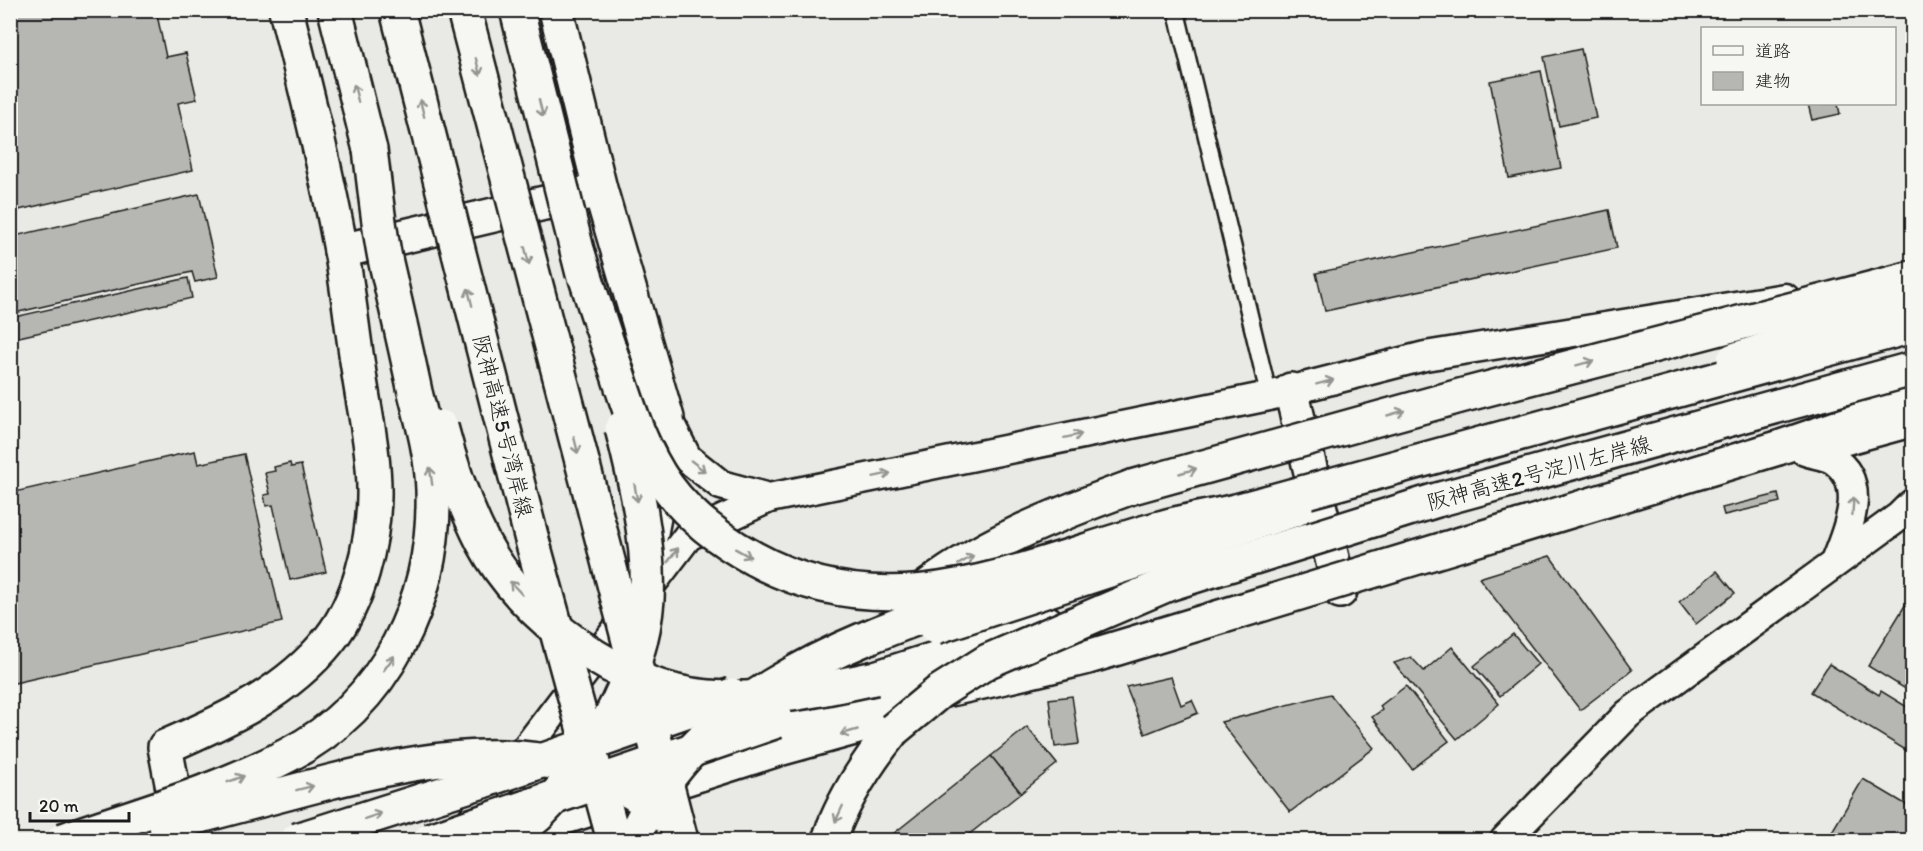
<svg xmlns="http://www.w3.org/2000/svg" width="1923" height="851" font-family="Itim,'Klee One',sans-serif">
<rect width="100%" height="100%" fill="#e9e9e5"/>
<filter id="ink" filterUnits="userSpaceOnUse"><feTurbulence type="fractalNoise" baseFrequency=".0167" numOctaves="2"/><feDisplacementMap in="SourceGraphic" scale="12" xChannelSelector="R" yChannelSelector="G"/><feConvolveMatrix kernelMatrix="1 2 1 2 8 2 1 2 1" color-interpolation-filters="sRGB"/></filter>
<g filter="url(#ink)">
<g fill="#b6b6b3" stroke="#1c1c1c" stroke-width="1.5">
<path d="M 10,10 L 156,10 L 166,57 L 186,53 L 197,99 L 178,103 L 193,170 L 10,212 Z"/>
<path d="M 1581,49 L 1596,118 L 1559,126 L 1544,57 Z"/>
<path d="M 1541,71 L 1561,168 L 1509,178 L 1490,81 Z"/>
<path d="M 1808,104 L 1838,104 L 1840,114 L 1812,120 Z"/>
<path d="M 199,194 L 218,277 L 195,282 L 192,272 L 10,314 L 10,237 Z"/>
<path d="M 1609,210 L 1617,248 L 1325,311 L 1316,273 Z"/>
<path d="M 188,278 L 192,298 L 10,339 L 10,318 Z"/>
<path d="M 195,451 L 198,464 L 244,454 L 282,622 L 10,684 L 10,493 Z"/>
<path d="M 290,463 L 291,467 L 301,465 L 326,572 L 290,580 L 273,505 L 266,506 L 264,495 L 270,494 L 265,473 L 275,471 L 274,467 Z"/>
<path d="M 1778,494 L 1780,502 L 1724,515 L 1722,508 Z"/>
<path d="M 1550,556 L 1632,670 L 1580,710 L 1479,578 Z"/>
<path d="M 1717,571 L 1735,593 L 1696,624 L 1679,602 Z"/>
<path d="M 1912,594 L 1912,693 L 1868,666 Z"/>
<path d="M 1513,634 L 1538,664 L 1500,696 L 1474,666 Z"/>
<path d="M 1452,647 L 1499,704 L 1457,739 L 1394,663 L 1411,657 L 1424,671 Z"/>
<path d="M 1829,664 L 1879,695 L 1881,691 L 1912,710 L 1912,754 L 1811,692 Z"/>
<path d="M 1171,677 L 1181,705 L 1192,700 L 1198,713 L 1145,734 L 1126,687 Z"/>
<path d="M 1406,686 L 1449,741 L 1412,769 L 1372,717 L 1382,710 L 1380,706 Z"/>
<path d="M 1330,694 L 1374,748 L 1290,812 L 1221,722 Z"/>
<path d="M 1072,696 L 1079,744 L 1055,747 L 1049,699 Z"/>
<path d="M 1027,727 L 1057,764 L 1021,793 L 991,756 Z"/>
<path d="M 991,756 L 1021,793 L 962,840 L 890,840 L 888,838 Z"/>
<path d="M 1863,779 L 1912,808 L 1912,840 L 1827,840 Z"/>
</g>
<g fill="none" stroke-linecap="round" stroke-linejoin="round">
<g stroke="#1c1c1c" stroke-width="20">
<path id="lane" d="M 1176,10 L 1269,396"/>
</g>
<g stroke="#1c1c1c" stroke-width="33">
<g id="street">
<path d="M 667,418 L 687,458 L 721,485 L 769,498 L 1269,396 L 1425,356 L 1785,298"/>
<path d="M 1839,442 L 1912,422"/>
<path d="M 1805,451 C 1813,454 1825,455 1832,459 C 1870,483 1847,531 1835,562"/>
<path d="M 650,552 L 662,488 L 664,464"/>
<path d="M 461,834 L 688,536 L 769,498"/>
<path d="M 517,835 L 777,752 L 914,714"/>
<path d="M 1505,840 L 1628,714 L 1900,516 L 1912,504"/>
</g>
</g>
<g stroke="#1c1c1c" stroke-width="38">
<g id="secondary">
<path d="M 556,10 L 600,189 L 667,418"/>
<path d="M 341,251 L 591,192"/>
<path d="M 1291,390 L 1340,591"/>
<path d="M 183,840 L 165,747 C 227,720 287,693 330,639 C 359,602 373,544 374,497 C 375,454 364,410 358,367 C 352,328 348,288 341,250 C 326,169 306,90 286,10"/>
</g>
</g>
<g stroke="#1c1c1c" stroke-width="38">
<g id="highway">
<path d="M 335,10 L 370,150"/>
<path d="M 1778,448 L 1912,402"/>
<path d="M 913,598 C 980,544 1052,516 1132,487"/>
<path d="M 875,678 L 1047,623"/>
<path d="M 777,721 C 882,705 984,683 1088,657"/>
<path d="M 829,840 C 843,799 866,764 893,730"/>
</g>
</g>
<use href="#lane" stroke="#f6f6f2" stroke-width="15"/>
<use href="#street" stroke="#f6f6f2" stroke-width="28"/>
<use href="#secondary" stroke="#f6f6f2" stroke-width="33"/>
<use href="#highway" stroke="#f6f6f2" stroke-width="33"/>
<g stroke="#1c1c1c" stroke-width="38" stroke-linecap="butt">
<g id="secondary-bridge">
<path d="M 1734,360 L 1912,303"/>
<path d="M 935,627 L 1296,509"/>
<path d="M 297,840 L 483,781 L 732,695"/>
<path d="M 430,840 L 777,721"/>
</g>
</g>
<g stroke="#1c1c1c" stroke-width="38" stroke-linecap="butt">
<g id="highway-bridge">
<path d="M 397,10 L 532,540 L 614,840"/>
<path d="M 464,10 L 681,840"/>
<path d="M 517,10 L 583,274"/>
<path d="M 578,253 C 590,292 603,331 616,369 C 629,409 642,451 667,486 C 689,516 720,540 753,558 C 892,635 1023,566 1160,528 C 1185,521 1211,517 1236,511 L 1912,326"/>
<path d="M 441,427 C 451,466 464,505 483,542 C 523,618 622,690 708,697 C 765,702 820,690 875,678"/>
<path d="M 1132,487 L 1460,396 L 1912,278"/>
<path d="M 1088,657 L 1778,448"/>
<path d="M 893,730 L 939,692 L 988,661 L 1168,584 L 1437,500 L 1912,369"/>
<path d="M 166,825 C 220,811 275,796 329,782 C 447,753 566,732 668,818"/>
<path d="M 63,840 C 138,814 217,792 288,755 C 387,704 436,599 433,490 C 432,457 423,424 415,392 C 406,349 396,306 386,263 C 378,226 375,187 370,150"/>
<path d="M 504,840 C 515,832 527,825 537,816 C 592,761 641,679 647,600 C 650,543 636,483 622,428"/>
<path d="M 633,840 C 689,704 837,644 967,601"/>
</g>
</g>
<use href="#secondary-bridge" stroke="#f6f6f2" stroke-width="33"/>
<use href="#highway-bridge" stroke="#f6f6f2" stroke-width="33"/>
</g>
<defs><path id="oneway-shaft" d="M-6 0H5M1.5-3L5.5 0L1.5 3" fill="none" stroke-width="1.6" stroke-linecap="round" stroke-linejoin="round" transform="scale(1.5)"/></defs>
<g stroke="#949492">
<use href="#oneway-shaft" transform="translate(478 67) rotate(76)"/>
<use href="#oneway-shaft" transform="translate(356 93) rotate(-104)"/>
<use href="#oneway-shaft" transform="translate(422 108) rotate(-104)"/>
<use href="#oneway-shaft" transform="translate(541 108) rotate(76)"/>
<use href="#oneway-shaft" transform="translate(527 256) rotate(76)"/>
<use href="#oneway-shaft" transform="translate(470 297) rotate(-104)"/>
<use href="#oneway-shaft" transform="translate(1585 363) rotate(-15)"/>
<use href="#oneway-shaft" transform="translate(1325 382) rotate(-15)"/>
<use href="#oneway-shaft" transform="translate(1396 413) rotate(-16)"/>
<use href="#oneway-shaft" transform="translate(1073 436) rotate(-12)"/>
<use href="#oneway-shaft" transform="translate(576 445) rotate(76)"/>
<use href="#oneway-shaft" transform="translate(698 466) rotate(38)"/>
<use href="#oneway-shaft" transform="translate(1188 471) rotate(-16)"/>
<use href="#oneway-shaft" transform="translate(882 475) rotate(-12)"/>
<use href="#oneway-shaft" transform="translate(431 476) rotate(-98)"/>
<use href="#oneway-shaft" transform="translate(636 493) rotate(80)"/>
<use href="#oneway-shaft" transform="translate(1853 506) rotate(-86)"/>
<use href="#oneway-shaft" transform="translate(743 553) rotate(29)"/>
<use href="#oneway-shaft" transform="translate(673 555) rotate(-53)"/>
<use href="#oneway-shaft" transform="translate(966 560) rotate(-30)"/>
<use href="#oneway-shaft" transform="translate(516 588) rotate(-133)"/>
<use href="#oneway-shaft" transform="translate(389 663) rotate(-54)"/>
<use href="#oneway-shaft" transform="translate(849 732) rotate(164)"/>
<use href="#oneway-shaft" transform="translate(236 779) rotate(-21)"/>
<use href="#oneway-shaft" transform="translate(305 788) rotate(-14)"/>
<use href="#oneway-shaft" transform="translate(839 814) rotate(115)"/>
<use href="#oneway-shaft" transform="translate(373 816) rotate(-18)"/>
</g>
</g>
<g text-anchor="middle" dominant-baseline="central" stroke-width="6" stroke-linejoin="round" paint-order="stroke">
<g font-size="22" fill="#1c1c1c" stroke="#f6f6f2">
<text transform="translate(503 426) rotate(76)">阪神高速5号湾岸線</text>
<text transform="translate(1539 473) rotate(-15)">阪神高速2号淀川左岸線</text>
</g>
</g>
<rect width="1923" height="851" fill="none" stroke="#f6f6f2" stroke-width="36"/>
<rect x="18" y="18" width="1887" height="815" fill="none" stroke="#1c1c1c" stroke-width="2" filter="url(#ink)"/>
<rect x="1701" y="27" width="195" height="78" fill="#f6f6f2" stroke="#9f9f9c" stroke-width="1.5"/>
<rect x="1713" y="46" width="30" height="9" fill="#f6f6f2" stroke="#9f9f9c" stroke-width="1.5"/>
<text x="1755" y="57" font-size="18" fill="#1c1c1c">道路</text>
<rect x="1713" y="72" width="30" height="18" fill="#b6b6b3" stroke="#9f9f9c" stroke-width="1.5"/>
<text x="1755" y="87" font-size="18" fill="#1c1c1c">建物</text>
<path d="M30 812v9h99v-9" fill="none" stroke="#1c1c1c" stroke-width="3"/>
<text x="39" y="812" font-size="18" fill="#1c1c1c" stroke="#f6f6f2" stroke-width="4.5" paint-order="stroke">20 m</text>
</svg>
